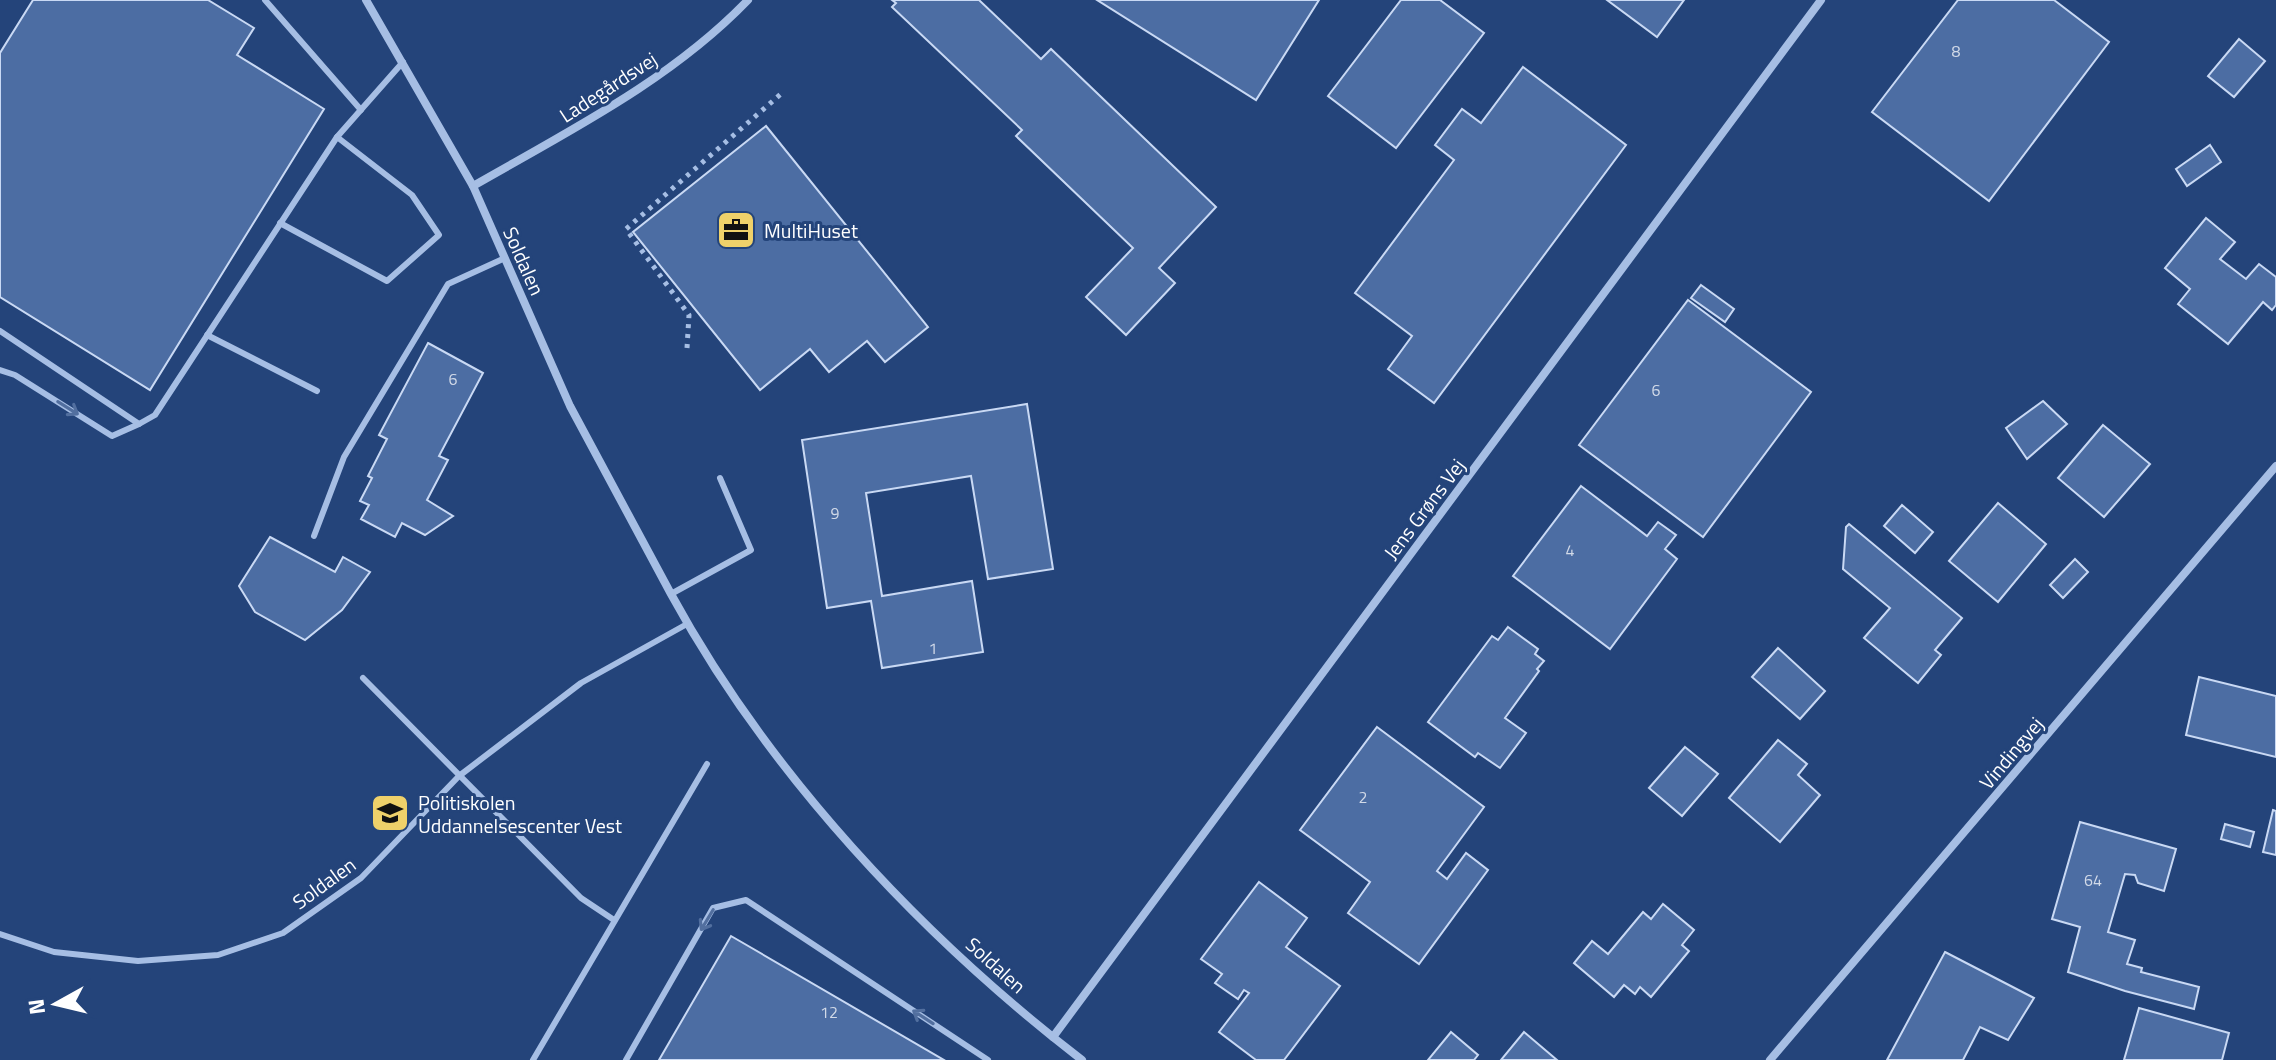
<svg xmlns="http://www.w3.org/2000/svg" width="2276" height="1060" font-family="'Titillium Web',sans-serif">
<rect width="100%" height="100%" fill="#24447a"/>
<g fill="#4c6da3" stroke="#c9d9f4" stroke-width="2">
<path d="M 33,0 L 208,0 L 254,28 L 237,55 L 324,109 L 150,390 L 0,297 L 0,53 Z"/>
<path d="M 892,0 L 979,0 L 1041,59 L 1051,49 L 1216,207 L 1159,268 L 1175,283 L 1126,335 L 1086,297 L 1133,248 L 1016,136 L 1022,130 L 892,7 L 896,3 Z"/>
<path d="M 1097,0 L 1319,0 L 1256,100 Z"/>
<path d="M 1401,0 L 1440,0 L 1484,33 L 1396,148 L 1328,96 Z"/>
<path d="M 1607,0 L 1684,0 L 1657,37 Z"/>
<path d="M 1958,0 L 2054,0 L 2109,42 L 1989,201 L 1872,112 Z"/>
<path d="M 2239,39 L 2265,61 L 2234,97 L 2208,76 Z"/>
<path d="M 1523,67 L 1626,145 L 1434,403 L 1388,369 L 1412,336 L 1355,293 L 1454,160 L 1435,145 L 1462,109 L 1481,123 Z"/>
<path d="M 766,126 L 928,327 L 885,362 L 867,341 L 829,372 L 810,349 L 760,390 L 633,232 Z"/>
<path d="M 2210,145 L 2221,162 L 2187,186 L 2176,169 Z"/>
<path d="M 2206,218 L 2235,242 L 2220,259 L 2246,279 L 2259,264 L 2276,277 L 2276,305 L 2272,310 L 2263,302 L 2228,344 L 2178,304 L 2190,289 L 2165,268 Z"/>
<path d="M 1701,285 L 1734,309 L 1725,322 L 1691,298 Z"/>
<path d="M 1688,300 L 1811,392 L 1703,537 L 1579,445 Z"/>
<path d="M 428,343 L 483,373 L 439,456 L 448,460 L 427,500 L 453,516 L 425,535 L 402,523 L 395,537 L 361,519 L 369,505 L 360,501 L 372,478 L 368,476 L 387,439 L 379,435 Z"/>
<path d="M 2043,401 L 2067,424 L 2027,459 L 2006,428 Z"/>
<path d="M 1027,404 L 1053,569 L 988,579 L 971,476 L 866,493 L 882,596 L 972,581 L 983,652 L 882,668 L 871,601 L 827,608 L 802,440 Z"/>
<path d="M 2103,425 L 2150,464 L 2104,517 L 2058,478 Z"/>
<path d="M 1581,486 L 1647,536 L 1658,522 L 1676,535 L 1665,549 L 1677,559 L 1610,649 L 1513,576 Z"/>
<path d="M 1998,503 L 2046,544 L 1998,602 L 1949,561 Z"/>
<path d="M 1902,505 L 1933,532 L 1915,553 L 1884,526 Z"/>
<path d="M 1849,524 L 1962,618 L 1935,650 L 1941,655 L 1918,683 L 1864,638 L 1890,608 L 1843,569 L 1846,527 Z"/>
<path d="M 270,537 L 335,572 L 343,557 L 370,572 L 342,610 L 305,640 L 255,612 L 239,586 Z"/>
<path d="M 2075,559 L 2088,572 L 2063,598 L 2050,585 Z"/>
<path d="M 1508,627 L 1538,649 L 1535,654 L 1544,661 L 1537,669 L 1539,671 L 1505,718 L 1526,733 L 1500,768 L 1478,753 L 1475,757 L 1428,722 L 1492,636 L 1498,640 Z"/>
<path d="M 1778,648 L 1825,691 L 1800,719 L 1752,677 Z"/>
<path d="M 2199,677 L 2276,696 L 2276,757 L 2186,735 Z"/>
<path d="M 1377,727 L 1484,807 L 1437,871 L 1447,879 L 1466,853 L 1488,870 L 1419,964 L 1348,913 L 1370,882 L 1300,830 Z"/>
<path d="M 1778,740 L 1807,764 L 1798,775 L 1820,795 L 1780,842 L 1729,798 Z"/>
<path d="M 1685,747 L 1718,774 L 1682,816 L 1649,788 Z"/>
<path d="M 2273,810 L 2276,811 L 2276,855 L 2263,852 Z"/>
<path d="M 2080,822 L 2176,849 L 2164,891 L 2138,883 L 2135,875 L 2125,874 L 2108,932 L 2135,940 L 2127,964 L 2142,968 L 2141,972 L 2199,987 L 2194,1009 L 2125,991 L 2068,972 L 2080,927 L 2052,919 Z"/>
<path d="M 2225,824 L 2254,832 L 2250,847 L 2221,839 Z"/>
<path d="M 1259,882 L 1307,918 L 1286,947 L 1340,986 L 1284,1060 L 1256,1060 L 1219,1032 L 1249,993 L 1244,990 L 1238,999 L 1215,983 L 1222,974 L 1201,959 Z"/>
<path d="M 1663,904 L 1694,930 L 1682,945 L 1689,951 L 1651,997 L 1640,987 L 1635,994 L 1624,985 L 1614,997 L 1574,963 L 1592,941 L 1608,954 L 1643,912 L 1651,919 Z"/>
<path d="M 731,936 L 944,1060 L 659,1060 Z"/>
<path d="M 1945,952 L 2034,998 L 2008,1040 L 1980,1027 L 1963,1060 L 1887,1060 Z"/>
<path d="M 2139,1008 L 2229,1033 L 2222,1060 L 2124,1060 Z"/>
<path d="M 1451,1032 L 1478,1055 L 1474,1060 L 1428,1060 Z"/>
<path d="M 1524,1032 L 1557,1060 L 1501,1060 Z"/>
</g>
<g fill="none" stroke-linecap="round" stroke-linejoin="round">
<path stroke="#a6bee4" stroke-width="5" stroke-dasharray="4 6" stroke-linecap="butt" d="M 687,348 L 689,315 L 626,229 L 782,93"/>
<g stroke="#a6bee4" stroke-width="6">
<path d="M 265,0 L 361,110"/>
<path d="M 280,223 L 387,281 L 439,235 L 412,195 L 337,137"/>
<path d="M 0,331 L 139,424 L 155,415 L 337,137 L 403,62"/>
<path d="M 207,335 L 317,391"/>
<path d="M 0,370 L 15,375 L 112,436 L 139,424"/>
<path d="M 314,536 L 344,457 L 448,284 L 505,258"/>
<path d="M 671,594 L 751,550 L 720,478"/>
<path d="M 363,678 L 581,898 L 614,920"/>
<path d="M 0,934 L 54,952 L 138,961 L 218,955 L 283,933 L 361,878 L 459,776 L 581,683 L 687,624"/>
<path d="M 533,1060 L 707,764"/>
<path d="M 626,1060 L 713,908 L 746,900 L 988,1060"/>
</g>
<g stroke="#a6bee4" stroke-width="8">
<path d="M 366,0 L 473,186 L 570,406 L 671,594 C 769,774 920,935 1082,1060"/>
<path d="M 473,186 C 569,131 671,80 748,0"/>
<path d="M 1053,1037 L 1821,0"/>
<path d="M 1770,1060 L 2276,466"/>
</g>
</g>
<defs><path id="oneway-shaft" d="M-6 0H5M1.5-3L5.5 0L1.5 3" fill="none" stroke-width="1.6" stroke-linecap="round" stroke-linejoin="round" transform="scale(2)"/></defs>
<g stroke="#526f9f">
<use href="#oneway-shaft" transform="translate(68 408) rotate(32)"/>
<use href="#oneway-shaft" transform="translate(707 920) rotate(121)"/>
<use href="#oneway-shaft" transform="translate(923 1017) rotate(-147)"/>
</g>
<defs>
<g id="office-square" transform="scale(2)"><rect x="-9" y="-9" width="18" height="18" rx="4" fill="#efd16a" stroke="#24447a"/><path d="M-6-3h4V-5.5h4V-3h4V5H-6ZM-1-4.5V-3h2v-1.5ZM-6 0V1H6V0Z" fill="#111"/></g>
<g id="university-square" transform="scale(2)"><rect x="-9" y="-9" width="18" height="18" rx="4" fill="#efd16a" stroke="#24447a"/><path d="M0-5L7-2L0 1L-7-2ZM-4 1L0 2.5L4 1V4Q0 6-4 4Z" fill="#111"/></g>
</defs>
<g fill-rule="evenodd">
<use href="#office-square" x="736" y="230"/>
<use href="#university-square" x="390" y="813"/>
</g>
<g text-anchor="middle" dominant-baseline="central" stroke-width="6" stroke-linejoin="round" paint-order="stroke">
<g font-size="16" fill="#d2dae8">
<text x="1956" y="51">8</text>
<text x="453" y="379">6</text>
<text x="1656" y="390">6</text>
<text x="835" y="513">9</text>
<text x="1570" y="550">4</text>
<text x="933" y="648">1</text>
<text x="1363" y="797">2</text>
<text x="2093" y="880">64</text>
<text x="829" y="1012">12</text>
</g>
<g font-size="20" fill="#fff" stroke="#24447a">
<text transform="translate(608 87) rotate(-33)">Ladegårdsvej</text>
<text transform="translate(524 261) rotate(66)">Soldalen</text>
<text transform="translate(1424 509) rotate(-53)">Jens Grøns Vej</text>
<text transform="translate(2011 753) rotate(-50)">Vindingvej</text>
<text transform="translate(324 883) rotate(-36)">Soldalen</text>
<text transform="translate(996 965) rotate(42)">Soldalen</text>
</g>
<g font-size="20" fill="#fff" stroke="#24447a" text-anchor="start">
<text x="764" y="230">MultiHuset</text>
<text x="418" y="802">Politiskolen<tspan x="418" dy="23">Uddannelsescenter Vest</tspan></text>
</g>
</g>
<g transform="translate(56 1004) rotate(262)" stroke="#24447a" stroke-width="6" paint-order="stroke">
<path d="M0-6L14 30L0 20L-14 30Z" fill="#ffffff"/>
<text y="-12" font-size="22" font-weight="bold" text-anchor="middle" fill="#ffffff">N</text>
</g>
</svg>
